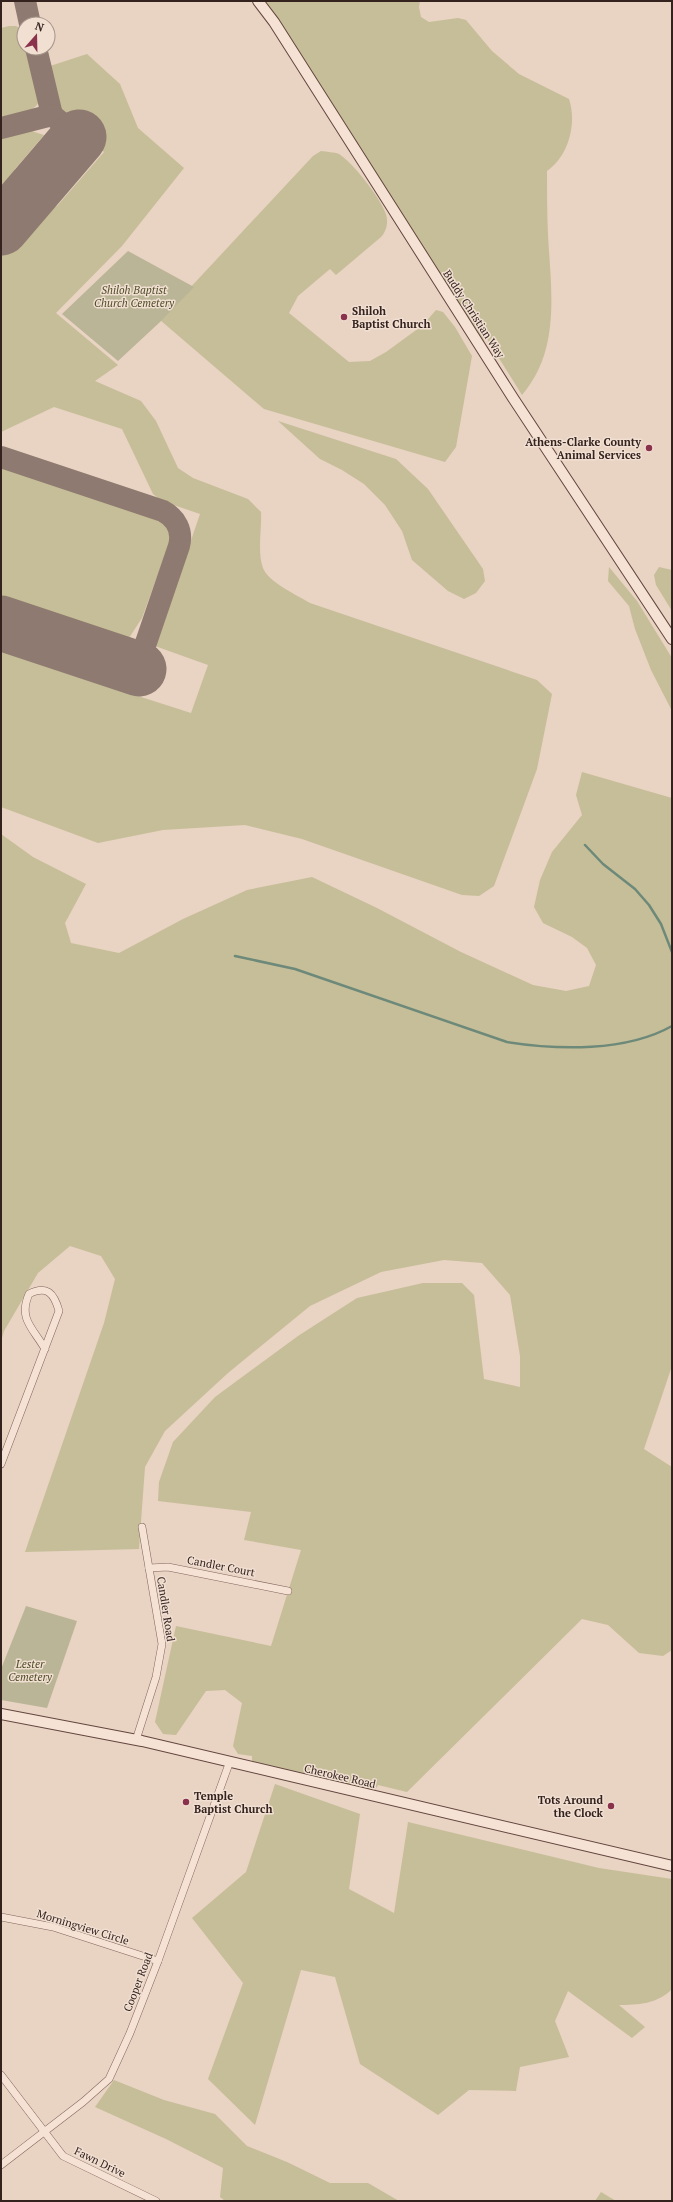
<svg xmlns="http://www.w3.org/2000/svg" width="673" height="2202" font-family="'PT Serif',serif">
<rect width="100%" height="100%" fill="#e9d3c3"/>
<g fill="#c6be98">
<path d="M 264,1 L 420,1 L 419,7 L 421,17 L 429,22 L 458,18 L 466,20 L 492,51 L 519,74 L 569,99 C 577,123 569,156 547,171 C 547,192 547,214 548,235 C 551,290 561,350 522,395 L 487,339 L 482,343 L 322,87 Z"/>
<path d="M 9,26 L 16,26 L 24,31 L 24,48 L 32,48 C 35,63 50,100 32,109 C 22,114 11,115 1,117 L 1,28 Z"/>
<path d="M 87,54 L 120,84 L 138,128 L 184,168 L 122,246 L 56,313 L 118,365 L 95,381 L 141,401 L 156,421 L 178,468 L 193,478 L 248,499 L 261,512 C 262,529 257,551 263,568 C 268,582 297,595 310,603 L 537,680 L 552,694 L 537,769 L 494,886 L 479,896 L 462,895 L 302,839 L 245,825 L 163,830 L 98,843 L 1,807 L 1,643 L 140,689 L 138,696 L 191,713 L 208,665 L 155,646 L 200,514 L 162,501 L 153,494 L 122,429 L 54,407 L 1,432 L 1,256 L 35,217 L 57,206 L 104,152 L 59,112 L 47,67 Z"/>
<path d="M 22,128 L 44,135 L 15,169 L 11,189 L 1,201 L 1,133 Z"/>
<path d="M 321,151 C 326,152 334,152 339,154 C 353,163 379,196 385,212 C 389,220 387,231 381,237 L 336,275 L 330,269 L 298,296 L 289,313 L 349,362 L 370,361 L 386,352 L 423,325 L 436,310 L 443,312 L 455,327 L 472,356 L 456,447 L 445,462 L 264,409 L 160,320 L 313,156 Z"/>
<path d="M 278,421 L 396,459 L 428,489 L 483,569 L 485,581 L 476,593 L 464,599 L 448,591 L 412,560 L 402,531 L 385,505 L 364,484 L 342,470 L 320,459 Z"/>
<path d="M 1,467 L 159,519 C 170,524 172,533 169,544 L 142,618 L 125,644 L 1,604 Z"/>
<path d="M 609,567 L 637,601 L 672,658 L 672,711 L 651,670 L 635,629 L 629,606 L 608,581 Z"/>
<path d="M 659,567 L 672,570 L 672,611 L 656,585 L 654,575 Z"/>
<path d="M 582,772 L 672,798 L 672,1366 L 644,1449 L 672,1467 L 672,1650 L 663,1656 L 639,1653 L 608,1625 L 582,1619 L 407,1792 L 378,1785 L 374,1792 L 252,1762 L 252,1756 L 238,1754 L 233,1746 L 242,1703 L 225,1690 L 206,1691 L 176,1735 L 163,1734 L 155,1722 L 176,1626 L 271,1646 L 301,1550 L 244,1540 L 251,1512 L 158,1501 L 159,1482 L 173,1442 L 215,1397 L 298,1336 L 357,1298 L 423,1283 L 462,1283 L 474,1295 L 484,1379 L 520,1387 L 520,1356 L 510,1295 L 482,1263 L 444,1260 L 381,1272 L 310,1306 L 228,1373 L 165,1431 L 145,1467 L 139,1549 L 25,1552 L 104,1323 L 115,1279 L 101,1256 L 70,1246 L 38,1273 L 4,1331 L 1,1341 L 1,834 L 33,857 L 86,884 L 65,923 L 71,943 L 119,953 L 183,919 L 247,890 L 312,877 L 377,908 L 461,952 L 533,985 L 566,991 L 589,986 L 596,965 L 587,948 L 572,937 L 543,923 L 534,907 L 540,880 L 552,852 L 582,815 L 576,795 Z"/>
<path d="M 275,1784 L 360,1814 L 349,1889 L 394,1913 L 408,1822 L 599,1868 L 672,1879 L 672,1989 C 658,2004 637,2005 619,2005 L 645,2027 L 632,2038 L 568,1991 L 555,2021 L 569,2057 L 520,2067 L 516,2091 L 469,2090 L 438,2115 L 360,2064 L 335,1977 L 301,1970 L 255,2125 L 208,2079 L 243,1983 L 192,1918 L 246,1872 Z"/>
<path d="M 114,2080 L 164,2100 L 215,2114 L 247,2146 L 287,2162 L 330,2183 L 368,2183 L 399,2201 L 225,2201 L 220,2197 L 223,2168 L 166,2139 L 95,2107 Z"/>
<path d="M 601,2192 L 616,2201 L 595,2201 Z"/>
</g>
<g fill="#bbb597">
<path d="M 128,251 L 194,287 L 160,322 L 118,361 L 62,314 Z"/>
<path d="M 26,1606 L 77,1621 L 47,1708 L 1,1700 L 1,1669 Z"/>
</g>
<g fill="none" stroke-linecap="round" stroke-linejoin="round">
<g stroke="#6d897a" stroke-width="2.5">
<path d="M 585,845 L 603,864 L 635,889 L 649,905 L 661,924 L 672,952"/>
<path d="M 235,956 L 295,969 L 507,1042 C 558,1050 626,1052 672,1026"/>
</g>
<g stroke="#8e7a70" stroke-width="22">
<path d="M 25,1 L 30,24"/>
<path d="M 36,48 L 52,115"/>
<path d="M 1,128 L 52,115 L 79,137"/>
<path d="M 1,457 L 163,511 C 176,518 183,531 179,546 L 137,669"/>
</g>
<g stroke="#8e7a70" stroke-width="55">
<path d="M 1,228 L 79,137"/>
<path d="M 1,623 L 139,669"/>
</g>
<g stroke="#81655c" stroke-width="8">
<g id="street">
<path d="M 1,1464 L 59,1311 C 54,1293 47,1285 29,1294 C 18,1319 33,1328 45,1349"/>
<path d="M 149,1568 L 168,1567 L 288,1591"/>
<path d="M 136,1740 L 156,1677 L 162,1644 L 142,1527"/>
<path d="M 1,1917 L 53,1927 L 158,1961"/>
<path d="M 1,2075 L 63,2156 L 156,2201"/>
<path d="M 1,2165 L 83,2102 L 109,2079 L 130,2033 L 158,1961 L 230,1761"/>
</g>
</g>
<g stroke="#63463f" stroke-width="12">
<g id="secondary">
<path d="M 258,1 L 274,22 L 513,398 L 672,639"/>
<path d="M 1,1714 L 142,1741 L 672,1866"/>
</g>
</g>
<use href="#street" stroke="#f5e2d5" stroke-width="7"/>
<use href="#secondary" stroke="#f5e2d5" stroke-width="10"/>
</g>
<g fill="#8a324c" stroke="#f1dfd2" stroke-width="1.5">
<circle cx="344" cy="317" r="4"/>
<circle cx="649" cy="448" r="4"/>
<circle cx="186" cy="1802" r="4"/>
<circle cx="611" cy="1806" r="4"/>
</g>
<g text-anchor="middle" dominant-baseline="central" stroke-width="3" stroke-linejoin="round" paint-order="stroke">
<g font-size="11" font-style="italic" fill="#4d4c27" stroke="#f1dfd2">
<text x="134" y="290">Shiloh Baptist<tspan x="134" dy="13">Church Cemetery</tspan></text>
<text x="30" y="1664">Lester<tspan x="30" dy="13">Cemetery</tspan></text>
</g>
<g font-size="11" font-weight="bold" fill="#33221e" stroke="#f1dfd2" text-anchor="start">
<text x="352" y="311">Shiloh<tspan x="352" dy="13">Baptist Church</tspan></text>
<text x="641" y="442" text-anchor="end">Athens-Clarke County<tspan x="641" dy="13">Animal Services</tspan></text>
<text x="194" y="1796">Temple<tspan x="194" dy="13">Baptist Church</tspan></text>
<text x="603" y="1800" text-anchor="end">Tots Around<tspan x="603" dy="13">the Clock</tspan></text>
</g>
<g font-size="11" fill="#33221e" stroke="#f1dfd2">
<text transform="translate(474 314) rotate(57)">Buddy Christian Way</text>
<text transform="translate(221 1566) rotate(11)">Candler Court</text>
<text transform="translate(166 1609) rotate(81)">Candler Road</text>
<text transform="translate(340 1776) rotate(13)">Cherokee Road</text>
<text transform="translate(83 1927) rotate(17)">Morningview Circle</text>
<text transform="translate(138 1982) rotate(-69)">Cooper Road</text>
<text transform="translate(100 2162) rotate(26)">Fawn Drive</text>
</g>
</g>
<rect width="673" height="2202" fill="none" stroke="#33221e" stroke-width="4"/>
<g transform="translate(36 36) rotate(20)"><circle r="19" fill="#f1dfd2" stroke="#a5938a"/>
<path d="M0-3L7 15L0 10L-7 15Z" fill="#8a324c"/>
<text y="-6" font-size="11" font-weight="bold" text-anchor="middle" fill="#33221e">N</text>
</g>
</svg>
